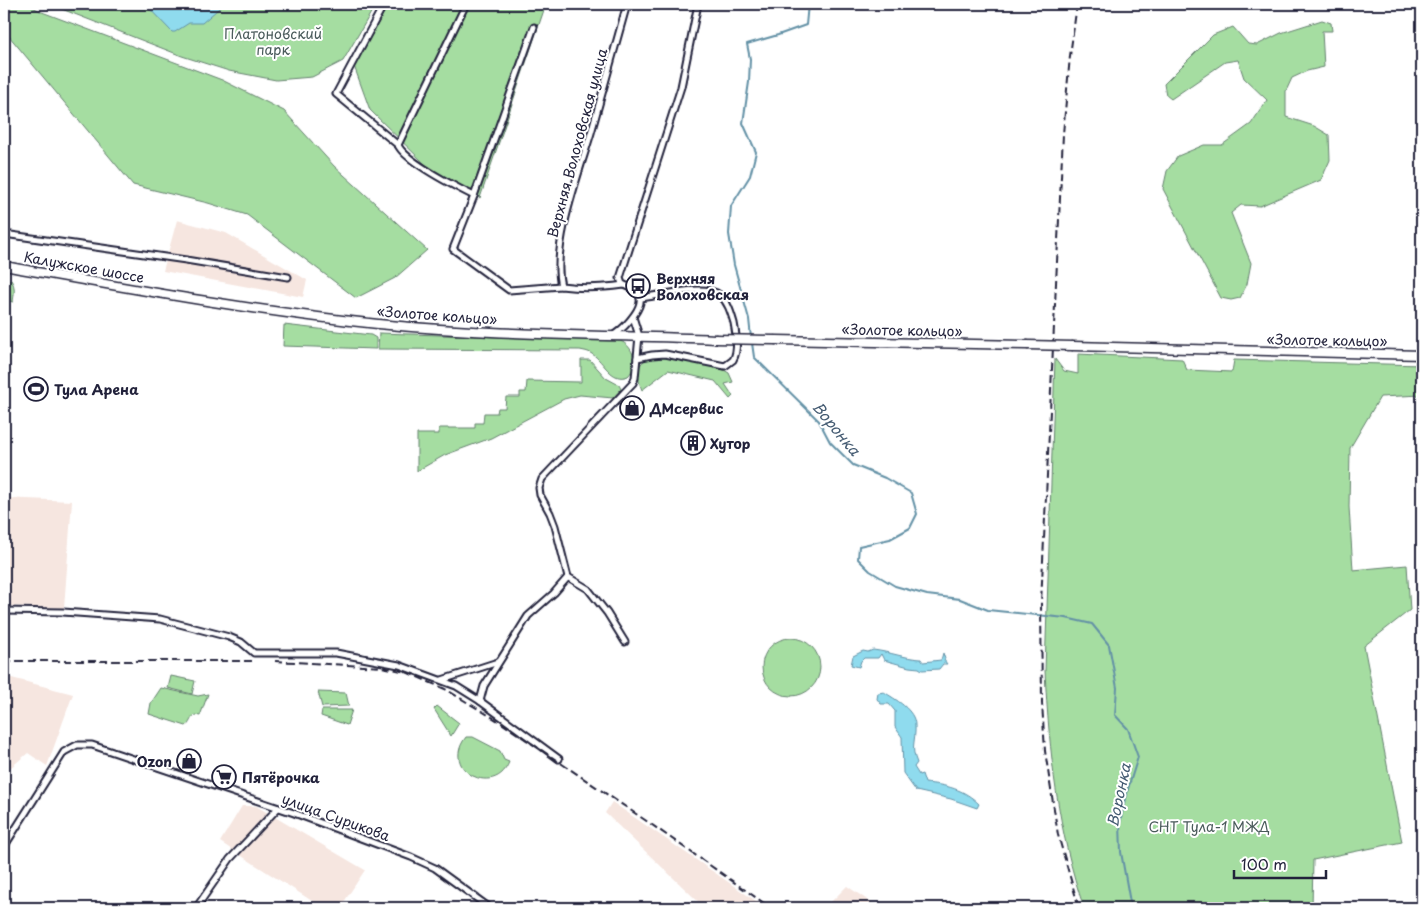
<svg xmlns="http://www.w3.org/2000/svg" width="1426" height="912" font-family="'Playpen Sans',sans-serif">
<rect width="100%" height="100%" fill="#fff"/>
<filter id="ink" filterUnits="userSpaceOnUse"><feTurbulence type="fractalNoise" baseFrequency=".02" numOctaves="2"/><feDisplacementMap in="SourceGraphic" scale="10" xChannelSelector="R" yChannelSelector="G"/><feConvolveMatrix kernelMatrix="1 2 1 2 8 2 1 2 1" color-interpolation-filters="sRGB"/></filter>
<g filter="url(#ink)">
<g fill="#f6e6e0">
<path d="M 177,220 L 226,233 L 307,280 L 303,297 L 163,271 Z"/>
<path d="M 4,498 L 72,501 L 64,608 L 4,606 Z"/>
<path d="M 4,676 L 73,694 L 47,766 L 28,753 L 4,773 Z"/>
<path d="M 612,802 L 766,908 L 705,908 L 605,813 Z"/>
<path d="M 242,806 L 256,806 L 365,870 L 340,908 L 323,908 L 220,842 Z"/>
<path d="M 847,886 L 879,908 L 825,908 Z"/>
</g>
<g fill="#a5dda1" stroke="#64806e">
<path d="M 4,4 L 27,4 L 42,12 L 222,80 L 284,111 L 334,166 L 427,250 L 395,278 L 356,298 L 247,215 L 208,203 L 133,185 L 4,30 Z"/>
<path d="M 49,4 L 376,4 L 343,61 L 312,77 L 276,80 L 229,71 L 182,56 Z"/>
<path d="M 389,4 L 546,4 L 480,198 L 432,171 L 370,110 L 354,66 Z"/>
<path d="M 1322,20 L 1331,23 L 1332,31 L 1322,31 L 1324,67 L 1307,71 L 1292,78 L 1286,91 L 1286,117 L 1314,126 L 1329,135 L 1330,160 L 1321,180 L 1260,206 L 1241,205 L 1231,213 L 1251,263 L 1247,284 L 1240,298 L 1231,300 L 1221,298 L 1163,189 L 1167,171 L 1178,156 L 1204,145 L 1222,145 L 1251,124 L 1267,100 L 1244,78 L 1238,60 L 1225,62 L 1171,99 L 1166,95 L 1164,84 L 1213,35 L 1233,27 L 1248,44 L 1257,45 L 1281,33 Z"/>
<path d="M 4,279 L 11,280 C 16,287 14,294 13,302 L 4,300 Z"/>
<path d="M 284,325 L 371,335 L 376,338 L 376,349 L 283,346 Z"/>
<path d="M 379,333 L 620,341 C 634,346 639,365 628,376 C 611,383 604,361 592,354 C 588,351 584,351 580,350 L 378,349 Z"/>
<path d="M 1078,354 L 1182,359 L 1187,370 L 1232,372 L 1234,360 L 1422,365 L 1422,395 L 1380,397 L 1350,448 L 1349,507 L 1353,570 L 1407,565 L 1410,610 L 1364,646 L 1402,842 L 1313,860 L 1312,908 L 1084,908 C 1058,832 1049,752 1045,671 L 1055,359 L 1064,371 L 1078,374 Z"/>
<path d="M 650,358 C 675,356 700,364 724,370 L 729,373 L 733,382 L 725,384 L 733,396 L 730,399 L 715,381 L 668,370 L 642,390 C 637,378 635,362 650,358 Z"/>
<path d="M 581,360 L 590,360 L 606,378 L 619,385 L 621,389 L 613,398 L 580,395 L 564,399 L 491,438 L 445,455 L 417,471 L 417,434 L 439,434 L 439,428 L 475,428 L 475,423 L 483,423 L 484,413 L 497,413 L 498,408 L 505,408 L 506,397 L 520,397 L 520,392 L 526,392 L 527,381 L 581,382 Z"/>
<circle cx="791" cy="667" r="29"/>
<path d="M 171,676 L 195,681 L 192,694 L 168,688 Z"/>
<path d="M 161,688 L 198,696 L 208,694 L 200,716 L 195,715 C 190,718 190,724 186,726 L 149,714 L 151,703 Z"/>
<path d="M 318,692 L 346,693 L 349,706 L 322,707 Z"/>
<path d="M 437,706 L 459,723 L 451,736 L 434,709 Z"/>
<path d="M 322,710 L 352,710 L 347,725 L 321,716 Z"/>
<path d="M 466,737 L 473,737 L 500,751 L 504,760 L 509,762 C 496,798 439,771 466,737 Z"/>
</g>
<g fill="#8fdbee" stroke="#6391a6">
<path d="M 145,4 L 224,4 L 202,23 L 189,23 L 175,32 L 172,32 Z"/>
<path d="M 873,650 C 890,652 904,658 921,659 L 923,662 L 941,660 L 943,653 L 945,659 L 944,660 L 947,664 L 943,664 L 939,669 L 922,670 L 919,668 L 909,667 L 884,660 L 881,654 L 878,658 L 864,658 L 861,661 L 859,667 L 851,665 L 853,656 L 863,651 L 868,652 Z"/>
<path d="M 884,692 C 895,699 915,710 915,725 C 916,742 910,746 917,763 L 914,767 L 919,775 L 922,774 L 925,783 C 946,785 964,789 979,804 L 977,808 L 951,799 L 916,791 L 903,773 L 902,737 L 895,727 L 895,711 L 889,704 L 881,704 L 877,699 L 878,693 Z"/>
</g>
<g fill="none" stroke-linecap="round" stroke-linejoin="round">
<g stroke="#6391a6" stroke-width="2">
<path d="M 751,338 L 749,319 L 734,265 L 729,234 L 731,206 L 750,176 L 756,152 L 743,123 L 749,82 L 750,59 L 747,44 L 778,35 L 806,25 L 808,4"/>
<path d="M 752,343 L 754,357 L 819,421 L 830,442 L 853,465 L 885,478 L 911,493 L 917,514 L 910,528 L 890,539 L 859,546 L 858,559 L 870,571 L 895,586 L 927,595 L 960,599 L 988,610 L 1066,618 L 1092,624 L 1109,645 L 1117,688 L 1115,715 L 1128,729 L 1138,757 L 1125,798 L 1120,823 L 1121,852 L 1131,908"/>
</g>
<g stroke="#22223b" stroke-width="9">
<g id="minor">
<path d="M 384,4 L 336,94 L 398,145 C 405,161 458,188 474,196"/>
<path d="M 534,27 L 474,196 L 453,249 L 509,290 L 561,286"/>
<path d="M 398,145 L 466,4"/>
<path d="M 4,234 L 186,260 L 288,277"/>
<path d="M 624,285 C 602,288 583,289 561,286 C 551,247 579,173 591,133 C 603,90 615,47 627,4"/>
<path d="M 614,335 C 624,328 649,304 637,292 C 633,288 627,286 622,284 L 620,278 L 681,87 L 698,4"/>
<path d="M 637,358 L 652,355 L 665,354 L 725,366 L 733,360 C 739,350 736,334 734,323 C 731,313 728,302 720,295 C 704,283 660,296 640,298"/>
<path d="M 568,577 L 555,526 L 550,513 L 540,495 L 539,488 L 542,479 L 633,383 L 635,378 L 639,336 L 633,317"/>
<path d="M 568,577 L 588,589 L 607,613 L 625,642"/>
<path d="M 4,611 L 63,612 L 160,619 L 229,637 L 241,642 L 254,653 L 336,653 L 399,665 L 456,686 L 480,701 L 559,759"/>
<path d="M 442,680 L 498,662"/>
<path d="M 480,701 L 484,686 L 528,616 L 554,593 L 568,577"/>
<path d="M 4,847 L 64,752 L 77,745 L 92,745 L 294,813 L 411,857 L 435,868 L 490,908"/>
<path d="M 196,908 L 230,859 L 278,808"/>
</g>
</g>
<g stroke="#22223b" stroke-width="11">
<g id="primary">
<path d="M 4,266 C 128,288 252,311 378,324 C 490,335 603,335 715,339"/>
<path d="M 776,340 L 1027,345"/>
<path d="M 1073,346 L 1422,355"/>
</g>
</g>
<use href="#minor" stroke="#fff" stroke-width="5"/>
<use href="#primary" stroke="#fff" stroke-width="8"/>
<g stroke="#22223b" stroke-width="2" stroke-dasharray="8 4" stroke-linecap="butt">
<path d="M 1077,4 L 1070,56 L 1063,134 L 1041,603 L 1042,703 L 1045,751 L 1058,835 L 1079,908"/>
<path d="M 4,661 L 254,661"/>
<path d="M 275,661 L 382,667 L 406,672 L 445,689 L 500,722 L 645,820 L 771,908"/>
</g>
<g stroke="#22223b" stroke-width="11" stroke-linecap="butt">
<g id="primary-bridge">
<path d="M 715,339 L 776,340"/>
<path d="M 1027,345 L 1073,346"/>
</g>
</g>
<use href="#primary-bridge" stroke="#fff" stroke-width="8"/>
</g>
</g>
<defs>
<g id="bus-ring" transform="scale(1.25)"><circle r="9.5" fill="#fff" stroke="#22223b" stroke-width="1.5"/><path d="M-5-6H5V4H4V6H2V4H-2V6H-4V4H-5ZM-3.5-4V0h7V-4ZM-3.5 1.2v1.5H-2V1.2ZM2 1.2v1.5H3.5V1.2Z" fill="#22223b"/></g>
<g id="stadium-ring" transform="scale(1.25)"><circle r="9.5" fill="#fff" stroke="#22223b" stroke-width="1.5"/><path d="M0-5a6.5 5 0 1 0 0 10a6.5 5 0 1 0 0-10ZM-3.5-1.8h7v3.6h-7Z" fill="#22223b"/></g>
<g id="shop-ring" transform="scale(1.25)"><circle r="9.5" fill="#fff" stroke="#22223b" stroke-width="1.5"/><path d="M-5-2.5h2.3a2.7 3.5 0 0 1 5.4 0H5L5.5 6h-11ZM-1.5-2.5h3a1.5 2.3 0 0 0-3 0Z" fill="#22223b"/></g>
<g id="building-ring" transform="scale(1.25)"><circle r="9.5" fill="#fff" stroke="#22223b" stroke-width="1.5"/><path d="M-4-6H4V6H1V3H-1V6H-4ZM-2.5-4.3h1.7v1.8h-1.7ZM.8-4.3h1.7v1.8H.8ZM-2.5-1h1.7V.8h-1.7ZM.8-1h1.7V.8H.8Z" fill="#22223b"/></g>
<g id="supermarket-ring" transform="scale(1.25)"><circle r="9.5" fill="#fff" stroke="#22223b" stroke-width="1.5"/><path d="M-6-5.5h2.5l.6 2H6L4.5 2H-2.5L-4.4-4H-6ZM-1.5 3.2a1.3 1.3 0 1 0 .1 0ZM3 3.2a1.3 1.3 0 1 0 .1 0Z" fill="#22223b"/></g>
</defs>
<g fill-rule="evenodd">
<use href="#bus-ring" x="638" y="286"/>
<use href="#stadium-ring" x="36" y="389"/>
<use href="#shop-ring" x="632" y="408"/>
<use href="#building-ring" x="693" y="443"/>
<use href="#shop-ring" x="189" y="761"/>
<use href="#supermarket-ring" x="224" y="777"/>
</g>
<g text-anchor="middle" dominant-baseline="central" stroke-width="4" stroke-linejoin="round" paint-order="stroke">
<g font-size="14" fill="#495a5a" stroke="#fff">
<text x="273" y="33">Платоновский<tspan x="273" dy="16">парк</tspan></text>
<text x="1209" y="826">СНТ Тула-1 МЖД</text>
</g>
<g font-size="14" fill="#22223b" stroke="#fff">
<text transform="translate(577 143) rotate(-75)">Верхняя Волоховская улица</text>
<text transform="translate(84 267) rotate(10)">Калужское шоссе</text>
<text transform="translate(437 315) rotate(4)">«Золотое кольцо»</text>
<text transform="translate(902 330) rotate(1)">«Золотое кольцо»</text>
<text transform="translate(1327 340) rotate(1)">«Золотое кольцо»</text>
<text transform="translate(336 817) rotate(20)">улица Сурикова</text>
</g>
<g font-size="14" font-weight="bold" fill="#22223b" stroke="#fff" text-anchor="start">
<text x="656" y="278">Верхняя<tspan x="656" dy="16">Волоховская</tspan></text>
<text x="54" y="389">Тула Арена</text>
<text x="650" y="408">ДМсервис</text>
<text x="710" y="443">Хутор</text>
<text x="172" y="761" text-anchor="end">Ozon</text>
<text x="242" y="777">Пятёрочка</text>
</g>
<g font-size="15" font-style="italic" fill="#435a71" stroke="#fff">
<text transform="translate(837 428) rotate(50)">Воронка</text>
<text transform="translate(1118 795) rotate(-78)">Воронка</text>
</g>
</g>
<rect width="1426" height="912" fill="none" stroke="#fff" stroke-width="20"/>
<rect x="10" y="10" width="1406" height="892" fill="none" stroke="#22223b" stroke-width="2" filter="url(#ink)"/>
<path d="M1234 870v8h92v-8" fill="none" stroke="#22223b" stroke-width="2.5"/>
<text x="1241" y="870" font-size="15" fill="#22223b" stroke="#ffffff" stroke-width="4" paint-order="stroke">100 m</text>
</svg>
